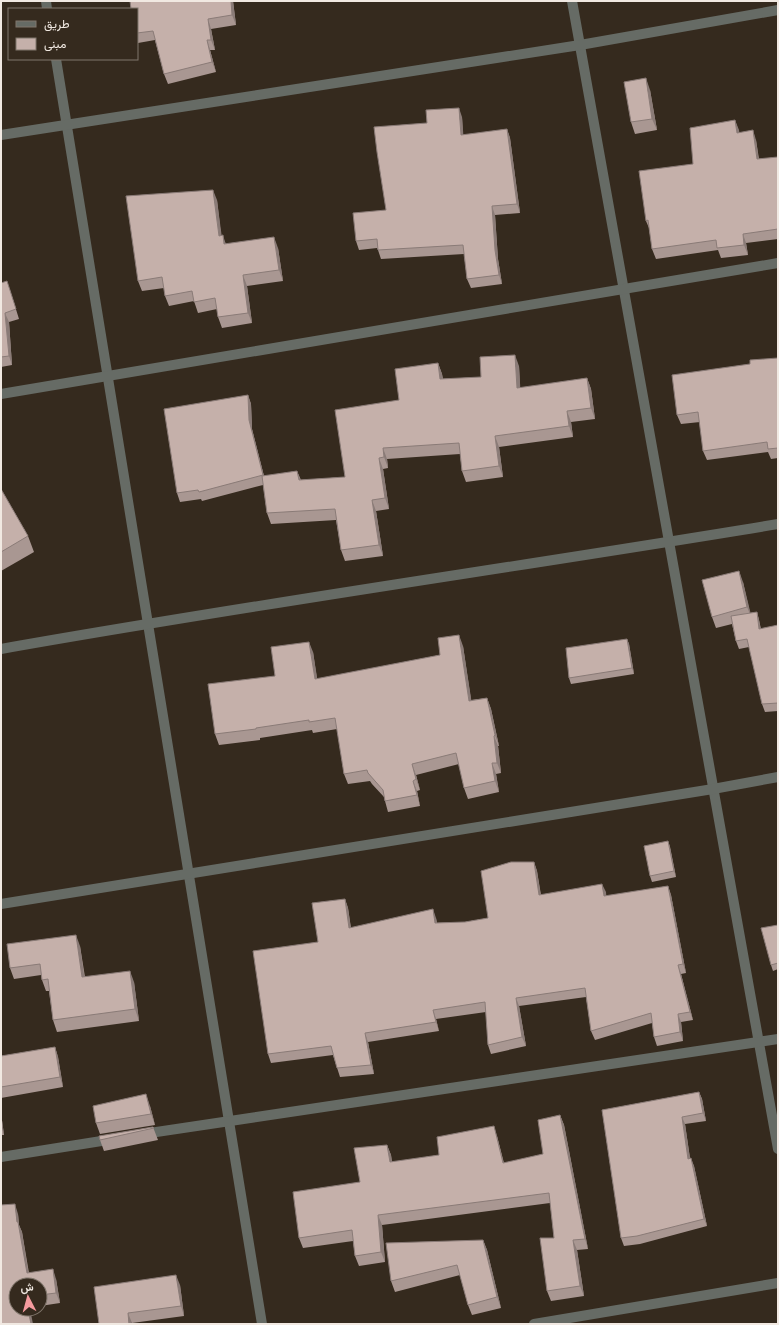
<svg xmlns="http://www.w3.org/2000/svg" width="779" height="1325" font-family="Montserrat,Vazirmatn,sans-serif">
<rect width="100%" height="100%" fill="#352a1e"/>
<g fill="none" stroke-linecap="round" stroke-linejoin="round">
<g stroke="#666b65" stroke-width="10">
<path d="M 46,1 L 47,9"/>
<path d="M 572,1 L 778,1149"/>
<path d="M 56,59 L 262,1324"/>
<path d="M 1,135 L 580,45 L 778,10"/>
<path d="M 1,394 L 778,263"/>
<path d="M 1,649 C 259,603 519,567 778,524"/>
<path d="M 1,904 L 713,789 L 778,777"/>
<path d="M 143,1134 L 778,1039"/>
<path d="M 1,1157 L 114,1139"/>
<path d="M 534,1324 L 778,1283"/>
</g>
</g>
<g fill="#a99792">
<path d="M 130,1 L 233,1 L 236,25 L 211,29 L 215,50 L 210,50 L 216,72 L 168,84 L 164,74 L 155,40 L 138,43 L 137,41 L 137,9 Z"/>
<path d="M 650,90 L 657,130 L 635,134 L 631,122 Z"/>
<path d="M 462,117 L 463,135 L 507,129 L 510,138 L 520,213 L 495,215 L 498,259 L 502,284 L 471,288 L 467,279 L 464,254 L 381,259 L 378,250 L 377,248 L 359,250 L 356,241 L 386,210 Z"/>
<path d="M 735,120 L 739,132 L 756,140 L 759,159 L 778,157 L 778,239 L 746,243 L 748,255 L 721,258 L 718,250 L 656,259 L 652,249 L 649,228 L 646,221 L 693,164 Z"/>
<path d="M 217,200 L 221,235 L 226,244 L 278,248 L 283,281 L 247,286 L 252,323 L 222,328 L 218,317 L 217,309 L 198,313 L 194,301 L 169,306 L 165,296 L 164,288 L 142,291 L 138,281 Z"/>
<path d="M 1,283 L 10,290 L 19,319 L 9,322 L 12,365 L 1,367 Z"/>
<path d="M 778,358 L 778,458 L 771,459 L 768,452 L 707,460 L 703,451 L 700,422 L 681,424 L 677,415 L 750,364 Z"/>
<path d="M 438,363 L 442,374 L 443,379 L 481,377 L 519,366 L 520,388 L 587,378 L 591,389 L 595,419 L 571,422 L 573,437 L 499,447 L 503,477 L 466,482 L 462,471 L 460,454 L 387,459 L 388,468 L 383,469 L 389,509 L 376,511 L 383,556 L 345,561 L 341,550 L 336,520 L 271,524 L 267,513 L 263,485 L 202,501 L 201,499 L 180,502 L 177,493 L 248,395 L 251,404 L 252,429 L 264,476 L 297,471 L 301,480 L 345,477 L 399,400 Z"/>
<path d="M 1,489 L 28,536 L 34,552 L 1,571 Z"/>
<path d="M 743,582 L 750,613 L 757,612 L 759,620 L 761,629 L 778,625 L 778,711 L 765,712 L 762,704 L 749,647 L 739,649 L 736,641 L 732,624 L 716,628 L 712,617 Z"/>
<path d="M 627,639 L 629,644 L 634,674 L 571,684 L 569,678 Z"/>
<path d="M 463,646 L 471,700 L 487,698 L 491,709 L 499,746 L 498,746 L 501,773 L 496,774 L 499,792 L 468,799 L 464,788 L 459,764 L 416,775 L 420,790 L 417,791 L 420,806 L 388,812 L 385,801 L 384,797 L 372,784 L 370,781 L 348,784 L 344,774 L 337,729 L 313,733 L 312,730 L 260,738 L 260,740 L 219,745 L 215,734 L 275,676 L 313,652 L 317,679 L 440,655 Z"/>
<path d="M 668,841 L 670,847 L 676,877 L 652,882 L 650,876 Z"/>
<path d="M 534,862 L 537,871 L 541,895 L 606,892 L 606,896 L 668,886 L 671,895 L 686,973 L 681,974 L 693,1020 L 681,1022 L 683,1041 L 657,1046 L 654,1037 L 652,1023 L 595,1040 L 591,1031 L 586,997 L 519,1006 L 526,1046 L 491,1054 L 488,1045 L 486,1012 L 436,1019 L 439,1031 L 368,1042 L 374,1074 L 340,1077 L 333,1055 L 271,1063 L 268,1054 L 318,942 L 345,899 L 348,908 L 351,928 L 436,918 L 437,923 L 465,922 L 488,918 Z"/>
<path d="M 778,925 L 778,969 L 773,971 L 771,965 Z"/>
<path d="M 80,946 L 85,977 L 134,982 L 139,1021 L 57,1032 L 53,1020 L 49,991 L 46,991 L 42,980 L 41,975 L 14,979 L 10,968 Z"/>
<path d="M 55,1047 L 58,1057 L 63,1087 L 1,1098 L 1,1056 Z"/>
<path d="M 699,1092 L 702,1099 L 706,1121 L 685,1124 L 690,1158 L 694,1166 L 707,1226 L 640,1244 L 624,1246 L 621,1238 L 602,1110 Z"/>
<path d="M 150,1106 L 155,1125 L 100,1134 L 96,1123 Z"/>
<path d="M 1,1113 L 4,1135 L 1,1135 Z"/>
<path d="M 560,1115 L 564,1125 L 588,1249 L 577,1250 L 584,1296 L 551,1301 L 547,1291 L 554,1238 L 550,1203 L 382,1225 L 385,1262 L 359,1266 L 355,1256 L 353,1241 L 303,1248 L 299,1238 L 360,1182 L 387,1145 L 391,1155 L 392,1162 L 439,1155 L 497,1136 L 504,1163 L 543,1154 Z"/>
<path d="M 153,1127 L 158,1140 L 104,1151 L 100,1140 Z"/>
<path d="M 18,1214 L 19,1225 L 22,1232 L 29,1273 L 56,1279 L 60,1303 L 40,1306 L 40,1285 L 16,1285 L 1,1324 Z"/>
<path d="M 483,1240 L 487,1250 L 501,1308 L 472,1315 L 468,1305 L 460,1275 L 395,1292 L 391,1281 Z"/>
<path d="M 180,1285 L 184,1316 L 132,1323 L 94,1287 Z"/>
</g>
<g fill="#8a7b77">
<path d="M 231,1 L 233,1 L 236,25 L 232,15 Z"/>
<path d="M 208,19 L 211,29 L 215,50 L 211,40 Z"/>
<path d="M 207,40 L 210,50 L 216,72 L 212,62 Z"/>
<path d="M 646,78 L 650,90 L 657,130 L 652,119 Z"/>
<path d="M 459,108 L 462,117 L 464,144 L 461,135 Z"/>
<path d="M 735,120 L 739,130 L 741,143 L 737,133 Z"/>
<path d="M 507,129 L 510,138 L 520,213 L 517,204 Z"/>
<path d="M 753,130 L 756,140 L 760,169 L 757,159 Z"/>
<path d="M 213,190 L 217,200 L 223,246 L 219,236 Z"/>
<path d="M 492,206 L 495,215 L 498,259 L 502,284 L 499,275 L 495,250 Z"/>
<path d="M 743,234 L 746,243 L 748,255 L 744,245 Z"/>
<path d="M 223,235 L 226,245 L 224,244 Z"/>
<path d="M 274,237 L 278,248 L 283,281 L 279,270 Z"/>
<path d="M 243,275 L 247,286 L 252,323 L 248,313 Z"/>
<path d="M 5,313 L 9,322 L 12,365 L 9,356 Z"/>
<path d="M 515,355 L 519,366 L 521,399 L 517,388 Z"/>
<path d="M 438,363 L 442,374 L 444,390 L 440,379 Z"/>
<path d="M 587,378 L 591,389 L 595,419 L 591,408 Z"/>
<path d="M 248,395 L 251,404 L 252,429 L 266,484 L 263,475 L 249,420 Z"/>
<path d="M 567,411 L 571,422 L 573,437 L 569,426 Z"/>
<path d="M 495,436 L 499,447 L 503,477 L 499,466 Z"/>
<path d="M 383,448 L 387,459 L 388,468 L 384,457 Z"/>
<path d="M 379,458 L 383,469 L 389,509 L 385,498 Z"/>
<path d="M 297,471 L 301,482 L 299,480 Z"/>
<path d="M 372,500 L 376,511 L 383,556 L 379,545 Z"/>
<path d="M 739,571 L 743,582 L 752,619 L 747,607 Z"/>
<path d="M 757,612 L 759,620 L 762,637 L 759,629 Z"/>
<path d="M 459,635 L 463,646 L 473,711 L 469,701 Z"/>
<path d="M 627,639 L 629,644 L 634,674 L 632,668 Z"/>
<path d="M 309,642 L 313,652 L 319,690 L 315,679 Z"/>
<path d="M 487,698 L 491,709 L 499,746 L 495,735 Z"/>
<path d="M 494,736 L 498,746 L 501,773 L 497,763 Z"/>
<path d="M 492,763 L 496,774 L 499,792 L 495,781 Z"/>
<path d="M 412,764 L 416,775 L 420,790 L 416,779 Z"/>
<path d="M 413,781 L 417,791 L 420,806 L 417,795 Z"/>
<path d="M 668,841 L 670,847 L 676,877 L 674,871 Z"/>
<path d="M 534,862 L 537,871 L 542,904 L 539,895 Z"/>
<path d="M 602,884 L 606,892 L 607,905 L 604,896 Z"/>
<path d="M 668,886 L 671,895 L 686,973 L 683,964 Z"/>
<path d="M 345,899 L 348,908 L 352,937 L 349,928 Z"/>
<path d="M 433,909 L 436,918 L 438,932 L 435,923 Z"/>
<path d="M 76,935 L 80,946 L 86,989 L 82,977 Z"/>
<path d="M 678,965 L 681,974 L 693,1020 L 690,1012 Z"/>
<path d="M 130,971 L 134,982 L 139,1021 L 135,1009 Z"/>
<path d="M 516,998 L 519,1006 L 526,1046 L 522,1037 Z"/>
<path d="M 433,1010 L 436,1019 L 439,1031 L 436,1022 Z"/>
<path d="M 678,1014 L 681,1022 L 683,1041 L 680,1032 Z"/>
<path d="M 365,1033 L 368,1042 L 374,1074 L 371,1065 Z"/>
<path d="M 55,1047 L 58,1057 L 63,1087 L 60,1077 Z"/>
<path d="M 699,1092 L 702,1099 L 706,1121 L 703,1113 Z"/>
<path d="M 146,1094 L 150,1106 L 155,1125 L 151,1114 Z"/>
<path d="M 1,1113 L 4,1135 L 1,1125 Z"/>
<path d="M 560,1115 L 564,1125 L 588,1249 L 585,1239 Z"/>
<path d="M 682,1117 L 685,1124 L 691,1166 L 688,1159 Z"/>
<path d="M 494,1126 L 497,1136 L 506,1173 L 503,1163 Z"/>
<path d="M 387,1145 L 391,1155 L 393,1172 L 390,1162 Z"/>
<path d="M 691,1158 L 694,1166 L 707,1226 L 704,1219 Z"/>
<path d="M 15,1204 L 18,1214 L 19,1225 L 22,1232 L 30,1283 L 27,1273 L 17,1222 Z"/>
<path d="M 378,1215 L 382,1225 L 385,1262 L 381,1252 Z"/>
<path d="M 483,1240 L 487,1250 L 501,1308 L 497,1297 Z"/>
<path d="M 573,1240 L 577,1250 L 584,1296 L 580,1286 Z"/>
<path d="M 53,1269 L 56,1279 L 60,1303 L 56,1293 Z"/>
<path d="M 176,1275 L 180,1285 L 184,1316 L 181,1306 Z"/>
<path d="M 28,1309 L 30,1309 L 33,1324 L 31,1324 Z"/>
<path d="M 128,1313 L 132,1323 L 132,1324 L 129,1324 Z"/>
</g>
<g fill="#c5b0aa" stroke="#8a7b77">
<path d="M 130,1 L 231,1 L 232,15 L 208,19 L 211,40 L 207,40 L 212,62 L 164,74 L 153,31 L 137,33 L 137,9 L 131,9 Z"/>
<path d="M 646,78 L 652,119 L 631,122 L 624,82 Z"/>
<path d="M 459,108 L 461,135 L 507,129 L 517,204 L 492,206 L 495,250 L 499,275 L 467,279 L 463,245 L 378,250 L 377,239 L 356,241 L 353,213 L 386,210 L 377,152 L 374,127 L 427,123 L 426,110 Z"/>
<path d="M 735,120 L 737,133 L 753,130 L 757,159 L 778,157 L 778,229 L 743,234 L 744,245 L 717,248 L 716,240 L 652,249 L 648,220 L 646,221 L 639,171 L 693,164 L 690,128 Z"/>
<path d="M 213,190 L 219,236 L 223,235 L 224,244 L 274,237 L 279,270 L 243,275 L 248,313 L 218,317 L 215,298 L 194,302 L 192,291 L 165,296 L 162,277 L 138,281 L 126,196 Z"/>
<path d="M 7,281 L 16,309 L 5,313 L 9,356 L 1,357 L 1,283 Z"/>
<path d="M 515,355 L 517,388 L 587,378 L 591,408 L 567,411 L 569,426 L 495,436 L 499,466 L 462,471 L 459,443 L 383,448 L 384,457 L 379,458 L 385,498 L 372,500 L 379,545 L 341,550 L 335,509 L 267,513 L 262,476 L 297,471 L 299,480 L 345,477 L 335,410 L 399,400 L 395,369 L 438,363 L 440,379 L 481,377 L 480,357 Z"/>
<path d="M 778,358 L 778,448 L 768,449 L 767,442 L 703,451 L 698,412 L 677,415 L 672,375 L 750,364 L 750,360 Z"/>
<path d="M 248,395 L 249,420 L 263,475 L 199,492 L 198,490 L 177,493 L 164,409 Z"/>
<path d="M 1,489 L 28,536 L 1,552 Z"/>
<path d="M 739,571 L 747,607 L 712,617 L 702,580 Z"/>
<path d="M 757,612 L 759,629 L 778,625 L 778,703 L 762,704 L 747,639 L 736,641 L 731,616 Z"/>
<path d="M 459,635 L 469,701 L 487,698 L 495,735 L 494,736 L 497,763 L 492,763 L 495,781 L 464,788 L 456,753 L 412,764 L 416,779 L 413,781 L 417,795 L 385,801 L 383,790 L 368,773 L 367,770 L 344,774 L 335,718 L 309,722 L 309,720 L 256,728 L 256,729 L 215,734 L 208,684 L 275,676 L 271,647 L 309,642 L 315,679 L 440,655 L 438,638 Z"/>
<path d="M 627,639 L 632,668 L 569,678 L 566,648 Z"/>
<path d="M 668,841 L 674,871 L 650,876 L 644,846 Z"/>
<path d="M 511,862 L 534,862 L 539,895 L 602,884 L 604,896 L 668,886 L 683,964 L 678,965 L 690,1012 L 678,1014 L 680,1032 L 654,1037 L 651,1013 L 591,1031 L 585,988 L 516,998 L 522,1037 L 488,1045 L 485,1002 L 433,1010 L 436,1022 L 365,1033 L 371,1065 L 337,1068 L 331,1046 L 268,1054 L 253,951 L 318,942 L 312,903 L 345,899 L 349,928 L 433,909 L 435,923 L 465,922 L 488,918 L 481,871 Z"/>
<path d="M 778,925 L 778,963 L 771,965 L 761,928 Z"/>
<path d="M 76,935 L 82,977 L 130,971 L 135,1009 L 53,1020 L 48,979 L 42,980 L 40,964 L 10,968 L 7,944 Z"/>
<path d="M 55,1047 L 60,1077 L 1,1087 L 1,1056 Z"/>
<path d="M 699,1092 L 703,1113 L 682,1117 L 688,1159 L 691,1158 L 704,1219 L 637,1236 L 621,1238 L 602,1110 Z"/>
<path d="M 146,1094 L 151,1114 L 96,1123 L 93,1106 Z"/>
<path d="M 560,1115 L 585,1239 L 573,1240 L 580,1286 L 547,1291 L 540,1238 L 554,1238 L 549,1193 L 378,1215 L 381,1252 L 355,1256 L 352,1230 L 299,1238 L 293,1192 L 360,1182 L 354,1148 L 387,1145 L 390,1162 L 439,1155 L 437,1137 L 494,1126 L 503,1163 L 543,1154 L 538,1120 Z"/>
<path d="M 153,1127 L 154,1128 L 100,1140 L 99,1136 Z"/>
<path d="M 15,1204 L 17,1222 L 18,1222 L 27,1273 L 53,1269 L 56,1293 L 40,1295 L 40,1285 L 16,1285 L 16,1309 L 28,1309 L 31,1324 L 1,1324 L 1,1205 Z"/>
<path d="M 483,1240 L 497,1297 L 468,1305 L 457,1265 L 391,1281 L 386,1243 Z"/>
<path d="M 176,1275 L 181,1306 L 128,1313 L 129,1324 L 99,1324 L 94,1287 Z"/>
</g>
<rect width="779" height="1325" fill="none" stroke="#f1e9e2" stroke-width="4"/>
<rect x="8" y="8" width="130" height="52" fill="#352a1e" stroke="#80766c"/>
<rect x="16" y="21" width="20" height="6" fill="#666b65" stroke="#80766c"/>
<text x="44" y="28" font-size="12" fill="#f1e9e2">طريق</text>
<rect x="16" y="38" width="20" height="12" fill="#c5b0aa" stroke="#80766c"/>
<text x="44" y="48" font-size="12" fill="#f1e9e2">مبنى</text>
<g transform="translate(28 1297) rotate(354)"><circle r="19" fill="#352a1e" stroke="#80766c"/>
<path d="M0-3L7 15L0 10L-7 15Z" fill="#f59b9f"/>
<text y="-6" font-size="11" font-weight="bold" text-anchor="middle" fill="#f1e9e2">ش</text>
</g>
</svg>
